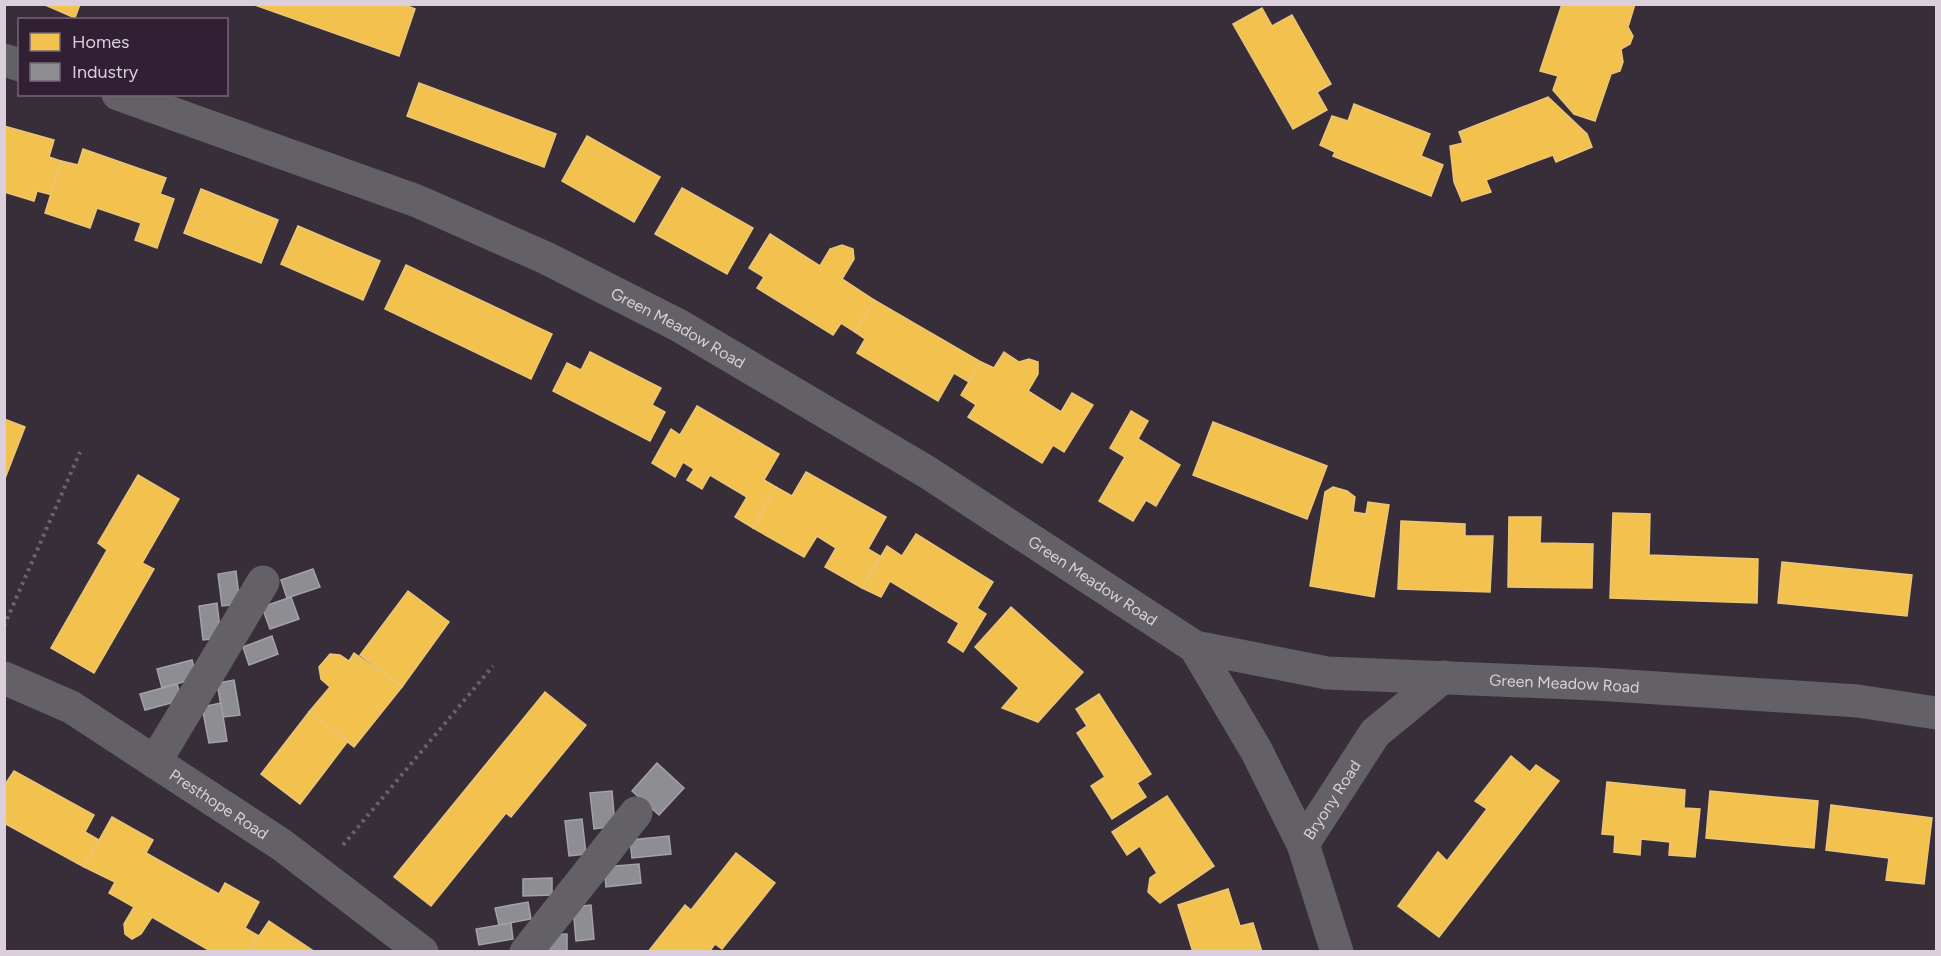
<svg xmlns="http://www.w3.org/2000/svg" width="1941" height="956" font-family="Figtree,sans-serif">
<rect width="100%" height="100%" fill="#382e3a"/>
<g fill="#f2c14e" stroke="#ebc579" stroke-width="1.5">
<path d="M 43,4 L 80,4 L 75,18 Z"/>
<path d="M 252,4 L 403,4 L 415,9 L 399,56 Z"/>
<path d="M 1562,4 L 1635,4 L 1628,27 L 1633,36 L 1630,44 L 1621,49 L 1623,62 L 1620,71 L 1611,74 L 1595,121 L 1574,114 L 1553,90 L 1558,76 L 1540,71 Z"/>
<path d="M 1262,8 L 1272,26 L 1292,15 L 1331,84 L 1317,92 L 1327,110 L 1293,129 L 1233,24 Z"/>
<path d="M 419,83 L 556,134 L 544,167 L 407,116 Z"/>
<path d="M 1548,97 L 1587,134 L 1592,147 L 1556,162 L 1553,155 L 1486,180 L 1491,192 L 1462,201 L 1454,182 L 1450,146 L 1463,143 L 1459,132 Z"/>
<path d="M 1354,104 L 1430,134 L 1421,156 L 1443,165 L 1431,196 L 1333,156 L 1335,152 L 1320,145 L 1332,116 L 1348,121 Z"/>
<path d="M 4,126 L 54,140 L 49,157 L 61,161 L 53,195 L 37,191 L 34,201 L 4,192 Z"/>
<path d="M 587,136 L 660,177 L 634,222 L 562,181 Z"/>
<path d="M 83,149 L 166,178 L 160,194 L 174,199 L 157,248 L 135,240 L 141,223 L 97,208 L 90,228 L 45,213 L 61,161 L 78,165 Z"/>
<path d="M 682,188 L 753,228 L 727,274 L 655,234 Z"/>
<path d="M 201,189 L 278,220 L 261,263 L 184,233 Z"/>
<path d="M 298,226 L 380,261 L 363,300 L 281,264 Z"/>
<path d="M 770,234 L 820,266 L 830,249 L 842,245 L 853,249 L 854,259 L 842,279 L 874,300 L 855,332 L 841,323 L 833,335 L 757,288 L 764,277 L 749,268 Z"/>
<path d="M 406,265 L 552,334 L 531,379 L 385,309 Z"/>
<path d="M 874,300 L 981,362 L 969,382 L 954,373 L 938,401 L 857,353 L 865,339 L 855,332 Z"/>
<path d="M 590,352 L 661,388 L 652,405 L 665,412 L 650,441 L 553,391 L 567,363 L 581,370 Z"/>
<path d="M 1004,352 L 1019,362 L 1029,359 L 1038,362 L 1038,374 L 1028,391 L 1061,412 L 1072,393 L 1093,405 L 1064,452 L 1053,445 L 1042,463 L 968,417 L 976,405 L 961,395 L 981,362 L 994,368 Z"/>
<path d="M 697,406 L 779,454 L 764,480 L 776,487 L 753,528 L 735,517 L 747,497 L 710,475 L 702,489 L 687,480 L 694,469 L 683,462 L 675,477 L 652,463 L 671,429 L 680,435 Z"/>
<path d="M 1131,411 L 1148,421 L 1138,439 L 1180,465 L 1156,506 L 1146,500 L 1133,521 L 1099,501 L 1125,457 L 1110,448 Z"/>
<path d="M 4,419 L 25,427 L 4,481 Z"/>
<path d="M 1213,422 L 1327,466 L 1307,519 L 1193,475 Z"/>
<path d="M 806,472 L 886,517 L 868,549 L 880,556 L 862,588 L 825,567 L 836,548 L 817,536 L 804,557 L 753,528 L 776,487 L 792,496 Z"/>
<path d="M 138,475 L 179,499 L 142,563 L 154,569 L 94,673 L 51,648 L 107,550 L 98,543 Z"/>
<path d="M 1333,487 L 1347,491 L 1355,497 L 1353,512 L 1366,514 L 1368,502 L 1389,505 L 1374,597 L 1310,586 L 1325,492 Z"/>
<path d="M 1613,513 L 1650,514 L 1649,555 L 1758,559 L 1757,603 L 1610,598 Z"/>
<path d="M 1509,517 L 1541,517 L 1540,543 L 1593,544 L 1592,588 L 1508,587 Z"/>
<path d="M 1401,521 L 1465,524 L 1465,536 L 1493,536 L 1490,592 L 1398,589 Z"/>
<path d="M 916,534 L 993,582 L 977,608 L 986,614 L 963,652 L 948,642 L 959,623 L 890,581 L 881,597 L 862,588 L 887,546 L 902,556 Z"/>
<path d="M 1782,562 L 1912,575 L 1907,616 L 1778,603 Z"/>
<path d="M 408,591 L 449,622 L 402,687 L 360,655 Z"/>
<path d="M 1011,607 L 1083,672 L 1038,722 L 1002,708 L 1019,688 L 975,647 Z"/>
<path d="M 354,653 L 402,687 L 354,747 L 309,712 L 330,687 L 321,679 L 319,667 L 330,654 L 340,655 L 349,661 Z"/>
<path d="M 545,692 L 586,725 L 511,817 L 506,813 L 431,906 L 394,877 Z"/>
<path d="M 1099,694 L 1151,774 L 1137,783 L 1146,797 L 1112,819 L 1091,786 L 1105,777 L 1077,733 L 1087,726 L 1076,709 Z"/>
<path d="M 309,712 L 348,741 L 300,804 L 261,774 Z"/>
<path d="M 1511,756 L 1530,772 L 1536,765 L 1559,781 L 1439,937 L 1398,906 L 1438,852 L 1447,861 L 1487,809 L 1475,801 Z"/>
<path d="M 14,771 L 94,815 L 85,832 L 99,840 L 84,867 L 4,823 L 4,786 Z"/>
<path d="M 1607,782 L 1685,790 L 1684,808 L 1700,809 L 1695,857 L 1669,855 L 1670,842 L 1641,839 L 1640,855 L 1614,852 L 1615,835 L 1602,834 Z"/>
<path d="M 1710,791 L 1818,801 L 1814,848 L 1706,838 Z"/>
<path d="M 1167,796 L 1214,866 L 1160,903 L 1148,892 L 1150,878 L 1157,873 L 1140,846 L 1127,855 L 1112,832 Z"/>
<path d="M 1831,805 L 1932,818 L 1924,884 L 1886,880 L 1889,858 L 1826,850 Z"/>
<path d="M 112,817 L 153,840 L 146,853 L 219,894 L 225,883 L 259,902 L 245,928 L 259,936 L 248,952 L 212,952 L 152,917 L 141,934 L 132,939 L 125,934 L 124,924 L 134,907 L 109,893 L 115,882 L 84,867 Z"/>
<path d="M 736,853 L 775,883 L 722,949 L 715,944 L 709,952 L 648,952 L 685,905 L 691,910 Z"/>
<path d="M 1228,889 L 1240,926 L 1253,923 L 1262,952 L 1193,952 L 1178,905 Z"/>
<path d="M 269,921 L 315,952 L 248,952 Z"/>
</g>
<g fill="#8d8d92" stroke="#a4a1a8" stroke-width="1.5">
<path d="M 313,569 L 320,587 L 287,598 L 281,580 Z"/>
<path d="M 236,571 L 240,604 L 222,606 L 218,574 Z"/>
<path d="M 291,597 L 299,619 L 270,629 L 262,607 Z"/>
<path d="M 217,603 L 221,638 L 203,640 L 199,606 Z"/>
<path d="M 272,636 L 278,654 L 249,665 L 243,647 Z"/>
<path d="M 192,660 L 197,678 L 162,688 L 157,669 Z"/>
<path d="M 234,680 L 240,715 L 223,717 L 217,683 Z"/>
<path d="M 177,684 L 182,700 L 145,710 L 140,694 Z"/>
<path d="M 221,703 L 227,741 L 209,743 L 202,707 Z"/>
<path d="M 657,763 L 684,788 L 659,815 L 632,791 Z"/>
<path d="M 612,791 L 615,826 L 594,829 L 590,793 Z"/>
<path d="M 582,819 L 586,854 L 569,856 L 565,821 Z"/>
<path d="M 669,836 L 671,854 L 632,858 L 630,840 Z"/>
<path d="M 639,864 L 641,883 L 606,887 L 604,867 Z"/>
<path d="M 552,878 L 552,895 L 523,896 L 523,879 Z"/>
<path d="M 528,902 L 531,919 L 499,925 L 495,908 Z"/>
<path d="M 591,905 L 594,939 L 576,941 L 573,907 Z"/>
<path d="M 511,923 L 513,939 L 479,945 L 476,929 Z"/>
<path d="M 567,934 L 567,952 L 550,952 L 549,935 Z"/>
</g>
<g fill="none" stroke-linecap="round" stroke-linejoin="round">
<g stroke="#68646a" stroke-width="4" stroke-dasharray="3 4.5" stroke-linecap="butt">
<path d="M 4,626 L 80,452"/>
<path d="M 343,845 L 493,666"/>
</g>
<g stroke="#636066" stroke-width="33">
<path d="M 4,60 L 20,65"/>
<path id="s1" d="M 118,94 L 417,201 L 546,258 L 678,325 L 927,472 L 1195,647 L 1327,673 L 1596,684 L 1858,701 L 1936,713"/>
<path d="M 1195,647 L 1256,750 L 1303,844"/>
<path id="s2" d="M 4,678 L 71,707 L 282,845 L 422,952"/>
<path d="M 155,762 L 263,582"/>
<path d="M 526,952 L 636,813"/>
<path id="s3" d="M 1337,952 L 1303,844 L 1375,733 L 1443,677"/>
</g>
</g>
<g text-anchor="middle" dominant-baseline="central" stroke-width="6" stroke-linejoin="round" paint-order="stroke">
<g font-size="16" fill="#dbcfdc" stroke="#312034">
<text stroke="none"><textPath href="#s1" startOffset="608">Green Meadow Road</textPath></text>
<text stroke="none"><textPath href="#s1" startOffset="1094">Green Meadow Road</textPath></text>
<text stroke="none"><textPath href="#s1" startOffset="1588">Green Meadow Road</textPath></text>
<text stroke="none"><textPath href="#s3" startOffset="166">Bryony Road</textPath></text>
<text stroke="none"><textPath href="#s2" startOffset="250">Presthope Road</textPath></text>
</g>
</g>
<rect width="1941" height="956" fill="none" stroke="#dbcfdc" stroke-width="12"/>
<rect x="18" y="18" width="210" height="78" fill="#312034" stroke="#756677" stroke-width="1.5"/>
<rect x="30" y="33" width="30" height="18" fill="#f2c14e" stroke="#756677" stroke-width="1.5"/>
<text x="72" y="48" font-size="18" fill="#dbcfdc">Homes</text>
<rect x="30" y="63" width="30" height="18" fill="#8d8d92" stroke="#756677" stroke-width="1.5"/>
<text x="72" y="78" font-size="18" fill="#dbcfdc">Industry</text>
</svg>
